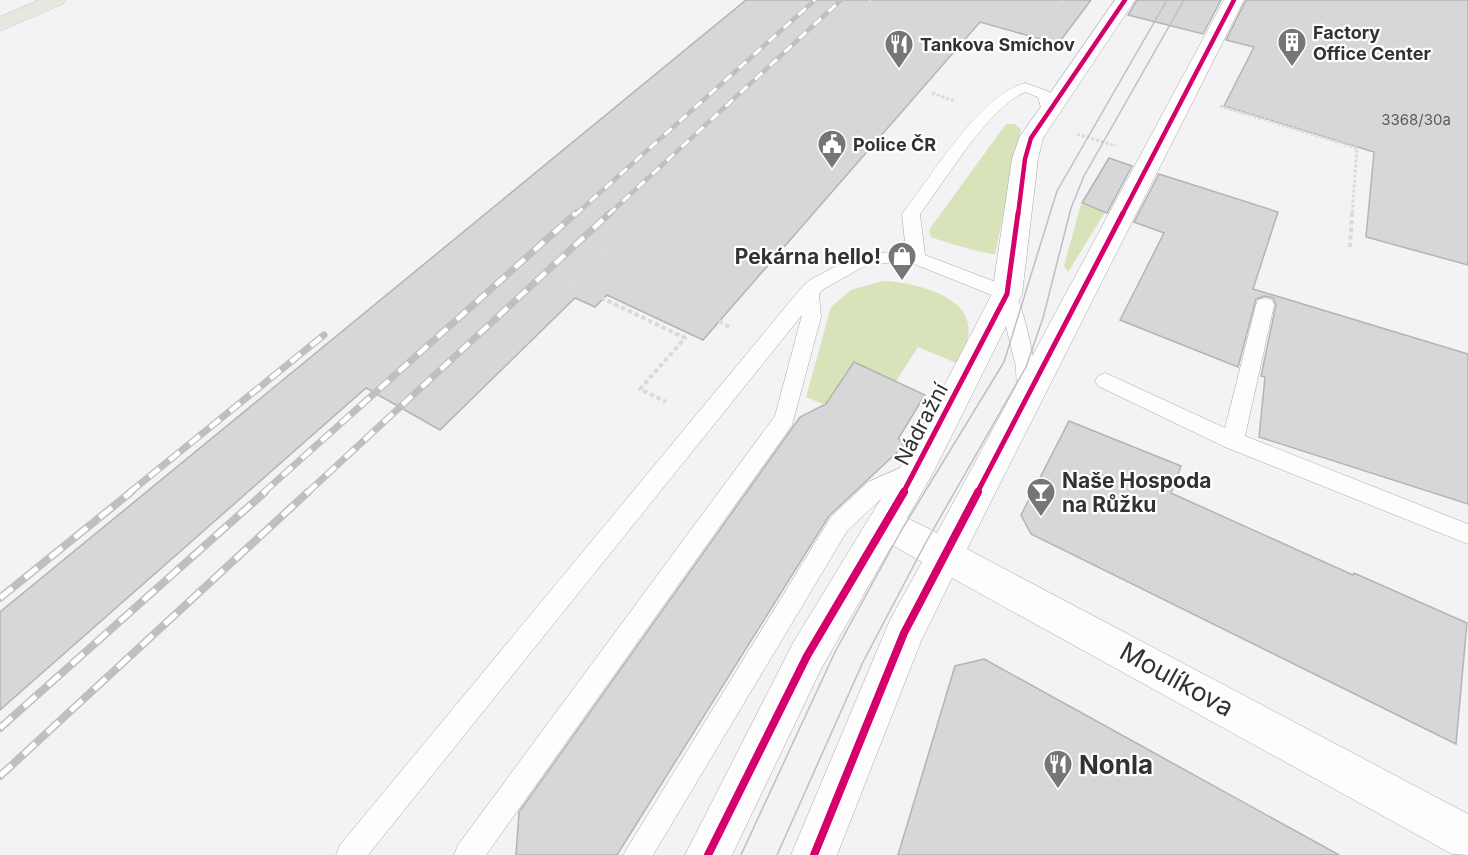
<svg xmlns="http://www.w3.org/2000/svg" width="1468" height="855" font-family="Inter,sans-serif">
<rect width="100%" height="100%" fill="#f3f2f4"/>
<g fill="#d8e3b9">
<path d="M 1006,124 L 1014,124 L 1021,129 L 995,254 C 991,256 938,240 931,237 L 929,231 L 931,227 Z"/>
<path d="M 1081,204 L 1105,212 L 1068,272 L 1064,266 Z"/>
<path d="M 883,281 C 914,282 981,297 967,342 C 965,349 959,356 956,363 L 918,347 L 896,381 L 868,369 L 827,406 L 806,397 L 831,307 L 851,290 Z"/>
</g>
<g fill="#d7d6d8" stroke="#b4b4b5" stroke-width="1.5">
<path d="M 746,0 L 1091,0 L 1058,44 L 980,22 L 703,340 L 607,295 L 595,307 L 575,298 L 440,430 L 366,388 L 0,710 L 0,612 Z"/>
<path d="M 1137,0 L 1221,0 L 1203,34 L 1128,15 Z"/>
<path d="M 1246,0 L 1468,0 L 1468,265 L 1366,237 L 1374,152 L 1224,106 L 1254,47 L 1226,40 Z"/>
<path d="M 1109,158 L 1132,166 L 1107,213 L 1082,203 Z"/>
<path d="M 1159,174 L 1278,212 L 1253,289 L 1468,354 L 1468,504 L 1259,437 L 1265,377 L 1261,376 L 1276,305 L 1273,298 L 1264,296 L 1256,299 L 1238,367 L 1120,320 L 1164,233 L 1134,222 Z"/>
<path d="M 854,362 L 925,395 L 898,439 L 907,443 L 829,516 L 617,855 L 516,855 L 519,812 L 800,417 L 826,404 Z"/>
<path d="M 1069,421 L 1181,466 L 1171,493 L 1353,575 L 1354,573 L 1467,623 L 1456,744 L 1031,534 L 1021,515 Z"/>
<path d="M 984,659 L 1138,744 L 1339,855 L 898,855 L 955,666 Z"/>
</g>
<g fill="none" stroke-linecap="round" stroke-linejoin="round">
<g stroke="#a9a8aa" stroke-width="1">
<g id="service">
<path d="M 1025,83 L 1050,92 L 1056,112 L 1053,115 L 1043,115 L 1038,97 L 1025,92 C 988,108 945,181 920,214 L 925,255 L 1014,289 C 1023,306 1043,385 1034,402 L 1027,404 L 1020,402 L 1017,396 L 1016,367 L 999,298 L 914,264 L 870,263 L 822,290 L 819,294 L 821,317 L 792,425 L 486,855 L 454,855 L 458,845 L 775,416 L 802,315 L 368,855 L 336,855 L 340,845 L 802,287 L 810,280 L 861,253 L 906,252 L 902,214 L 905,210 C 933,174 981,94 1025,83 Z"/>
<path d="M 1265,298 L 1272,300 L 1274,305 L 1245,436 L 1468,524 L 1468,544 L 1225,447 L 1098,386 L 1095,381 L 1098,376 L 1105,373 L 1112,376 L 1225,428 L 1256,305 L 1258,300 Z"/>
<path d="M 916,461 L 924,464 L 927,470 L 924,476 L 884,496 L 847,531 L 653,855 L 623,855 L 831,517 L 868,482 Z"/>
</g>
</g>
<g stroke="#a9a8aa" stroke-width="1">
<path id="tertiary" d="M 1115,0 L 1135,0 L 1043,138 L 1038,159 L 1022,294 L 933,473 L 907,518 L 937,533 L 1224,0 L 1244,0 L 967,549 L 1468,814 L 1468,855 L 1452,854 L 952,578 L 921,641 L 837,855 L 791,855 L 890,620 L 922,562 L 892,545 L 821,669 L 732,855 L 685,855 L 793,643 L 909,453 L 992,294 L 1012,159 L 1019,138 Z"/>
</g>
<g stroke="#cecdce" stroke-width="1">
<path id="trunk" d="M 39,0 L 66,0 L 63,4 L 0,31 L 0,17 Z"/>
</g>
<g stroke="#dadadb" stroke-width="3" stroke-dasharray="3 2" stroke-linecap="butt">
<path d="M 1029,45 L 1062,0"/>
<path d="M 932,93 L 954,101"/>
<path d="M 1220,106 L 1357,148 L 1352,215"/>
<path d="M 1077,134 L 1116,146"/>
<path d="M 591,158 L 621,133"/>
<path d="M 687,197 L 714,170"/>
<path d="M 534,207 L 565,181"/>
<path d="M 643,215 L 871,0"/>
</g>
<g stroke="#dadadb" stroke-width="4" stroke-dasharray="4.5 3" stroke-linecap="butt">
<path d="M 645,213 L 571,283 L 685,338 L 640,389 L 666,402"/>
<path d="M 1350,247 L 1352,213"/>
<path d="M 604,252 L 622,261 L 662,221"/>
<path d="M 780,252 L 791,256"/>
<path d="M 719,321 L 729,327"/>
</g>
<use href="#service" fill="#fdfdfd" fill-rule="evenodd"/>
<use href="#tertiary" fill="#fdfdfd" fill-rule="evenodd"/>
<use href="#trunk" fill="#e4e8de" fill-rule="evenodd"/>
<g stroke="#bfbfc0" stroke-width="1.5">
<path d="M 741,855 L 835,652 L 901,531 L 1004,362 L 1057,191 L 1167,0"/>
<path d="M 777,855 L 863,662 L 925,544 L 1026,367 L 1043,318 L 1071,208 L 1084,176 L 1184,0"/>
</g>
<g stroke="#bfbfc0" stroke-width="4.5">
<g id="rail-far2">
<path d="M 575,215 L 815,0"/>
<path d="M 608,215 L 841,0"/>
</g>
</g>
<g stroke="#bfbfc0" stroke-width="7">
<g id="rail-far1">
<path d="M 129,493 L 324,335"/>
<path d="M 263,493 L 576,213"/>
<path d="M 307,493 L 610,213"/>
</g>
</g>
<g stroke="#bfbfc0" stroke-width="8">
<g id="rail">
<path d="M 0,598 L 131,492"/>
<path d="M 0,728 L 265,492"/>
<path d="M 0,776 L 308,492"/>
</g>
</g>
<use href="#rail-far2" stroke="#fff" stroke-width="3" stroke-dasharray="10" stroke-linecap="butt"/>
<use href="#rail-far1" stroke="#fff" stroke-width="4.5" stroke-dasharray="13" stroke-linecap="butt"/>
<use href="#rail" stroke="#fff" stroke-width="5" stroke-dasharray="16" stroke-linecap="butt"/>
<g stroke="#fff" stroke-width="8">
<g id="cycleway-far2">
<path d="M 1018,215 L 1025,159 L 1031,138 L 1125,0"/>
<path d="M 1122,215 L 1234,0"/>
</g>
</g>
<g stroke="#fff" stroke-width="9">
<g id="cycleway-far1">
<path d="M 903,493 L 1007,294 L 1018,213"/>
<path d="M 977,493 L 1123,213"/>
</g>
</g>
<g stroke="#fff" stroke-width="11">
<g id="cycleway">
<path d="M 708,855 L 807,656 L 904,492"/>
<path d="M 814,855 L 904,633 L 978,492"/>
</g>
</g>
<use href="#cycleway-far2" stroke="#d6006c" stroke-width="4.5"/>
<use href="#cycleway-far1" stroke="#d6006c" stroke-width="5"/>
<use href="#cycleway" stroke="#d6006c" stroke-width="8"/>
</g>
<defs>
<g id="building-pin" transform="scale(1.5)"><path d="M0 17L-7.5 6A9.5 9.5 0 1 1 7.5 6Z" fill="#767577" stroke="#fff"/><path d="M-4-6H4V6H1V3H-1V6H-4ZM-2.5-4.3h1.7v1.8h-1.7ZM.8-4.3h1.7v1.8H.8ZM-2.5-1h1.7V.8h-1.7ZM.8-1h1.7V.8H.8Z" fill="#fff"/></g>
<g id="restaurant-pin" transform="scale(1.5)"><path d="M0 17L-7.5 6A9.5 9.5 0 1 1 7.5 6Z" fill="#767577" stroke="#fff"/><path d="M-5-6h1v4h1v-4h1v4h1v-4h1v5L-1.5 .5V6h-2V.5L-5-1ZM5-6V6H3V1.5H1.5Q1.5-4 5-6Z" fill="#fff"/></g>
<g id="civic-pin" transform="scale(1.5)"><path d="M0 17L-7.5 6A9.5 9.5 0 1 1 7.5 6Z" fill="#767577" stroke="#fff"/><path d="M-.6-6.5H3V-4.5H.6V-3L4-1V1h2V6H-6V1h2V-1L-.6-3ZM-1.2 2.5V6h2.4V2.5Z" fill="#fff"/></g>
<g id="shop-pin" transform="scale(1.5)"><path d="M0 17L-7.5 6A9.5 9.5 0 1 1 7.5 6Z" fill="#767577" stroke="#fff"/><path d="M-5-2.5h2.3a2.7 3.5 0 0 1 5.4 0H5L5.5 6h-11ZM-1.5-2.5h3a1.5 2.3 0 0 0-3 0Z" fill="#fff"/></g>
<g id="bar-pin" transform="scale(1.5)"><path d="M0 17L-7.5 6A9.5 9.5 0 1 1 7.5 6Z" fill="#767577" stroke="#fff"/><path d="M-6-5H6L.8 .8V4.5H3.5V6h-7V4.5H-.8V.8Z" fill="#fff"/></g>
</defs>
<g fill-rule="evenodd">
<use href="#building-pin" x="1292" y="42"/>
<use href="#restaurant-pin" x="899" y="44"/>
<use href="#civic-pin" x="832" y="144"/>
<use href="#shop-pin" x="902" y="256"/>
<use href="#bar-pin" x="1041" y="492"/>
<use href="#restaurant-pin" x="1058" y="764"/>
</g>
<g text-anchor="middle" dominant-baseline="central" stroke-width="4.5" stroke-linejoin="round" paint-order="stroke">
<g font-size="15" fill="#5b5b5c">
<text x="1416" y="119">3368/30a</text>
</g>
<g font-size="18" font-weight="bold" fill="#323233" stroke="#fff" text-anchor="start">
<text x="1313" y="32">Factory<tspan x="1313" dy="21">Office Center</tspan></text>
<text x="920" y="44">Tankova Smíchov</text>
<text x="853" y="144">Police ČR</text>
</g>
<g font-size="21" font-weight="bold" fill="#323233" stroke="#fff" text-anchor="end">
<text x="881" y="256">Pekárna hello!</text>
<text x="1062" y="480" text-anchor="start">Naše Hospoda<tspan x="1062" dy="24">na Růžku</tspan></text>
</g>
<g font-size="21" fill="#323233" stroke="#fff">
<text transform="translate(921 424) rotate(-62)">Nádražní</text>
</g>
<g font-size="26" fill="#323233" stroke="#fff">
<text transform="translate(1177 679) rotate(29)">Moulíkova</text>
</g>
<g font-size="26" font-weight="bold" fill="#323233" stroke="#fff" text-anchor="start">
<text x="1079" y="764">Nonla</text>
</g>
</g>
</svg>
